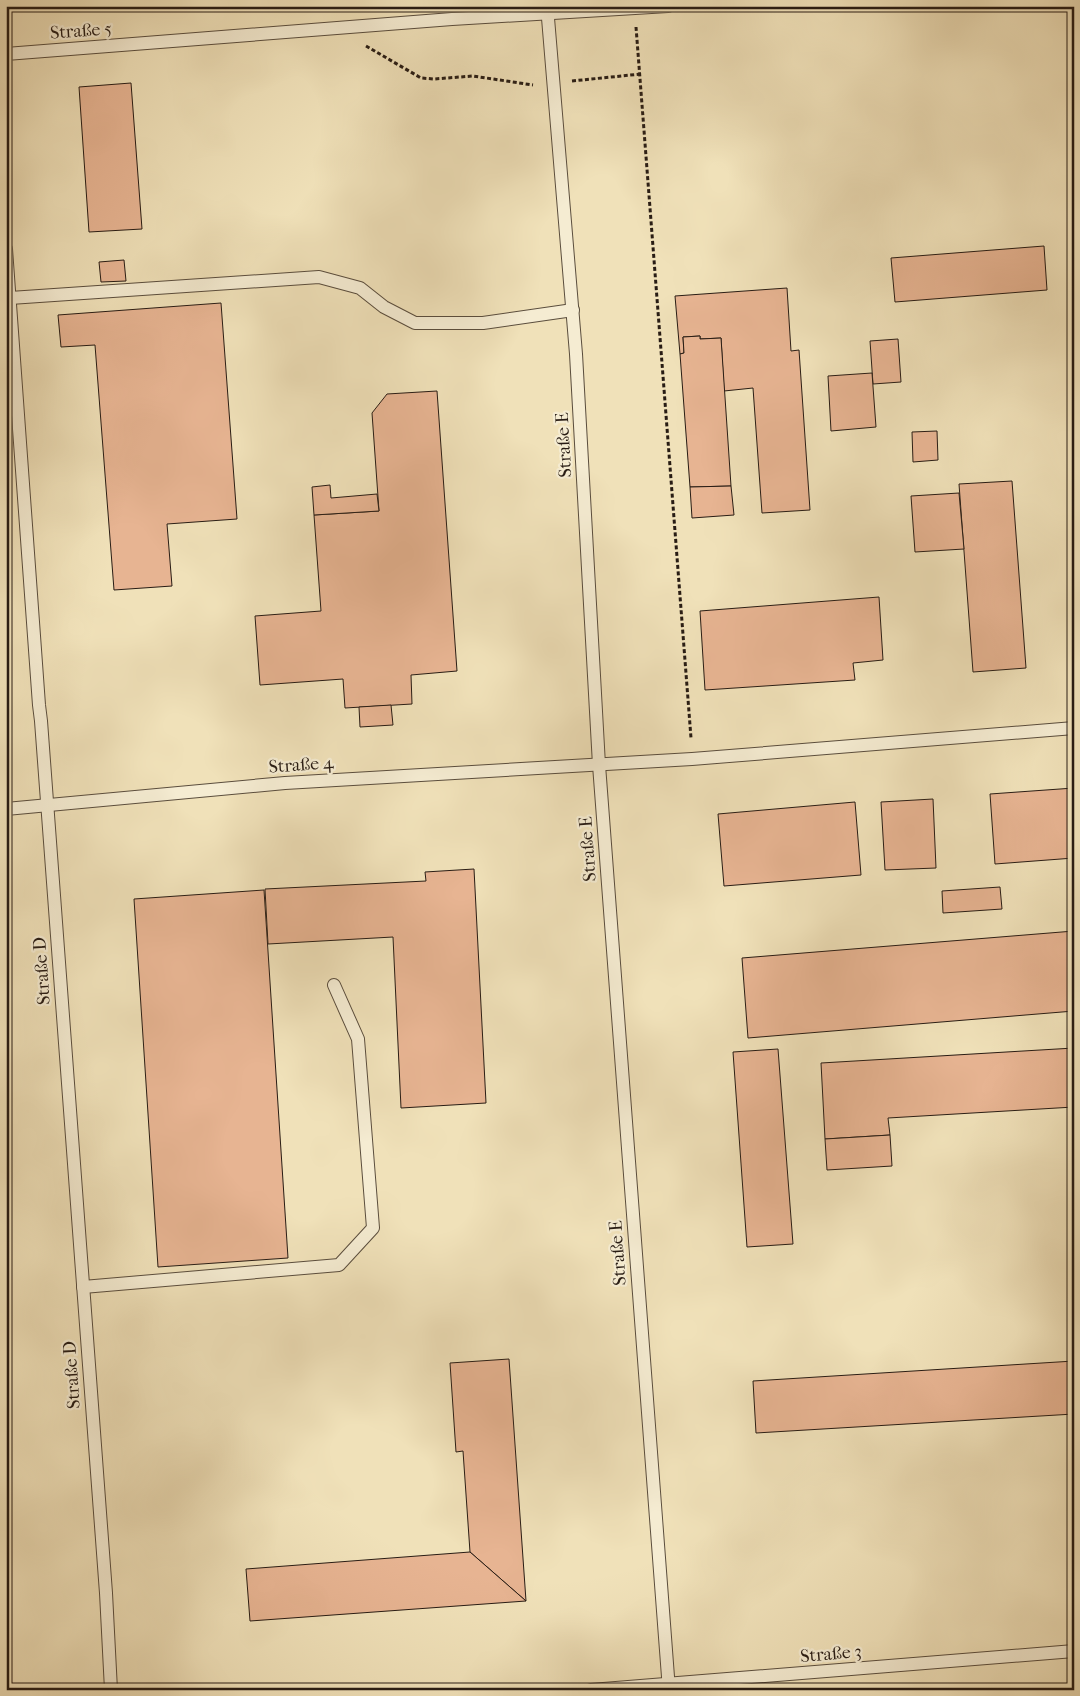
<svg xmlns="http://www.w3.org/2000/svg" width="1080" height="1696" font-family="'IM FELL French Canon',serif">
<rect width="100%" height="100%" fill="#f0e1b9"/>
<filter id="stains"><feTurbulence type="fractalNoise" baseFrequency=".004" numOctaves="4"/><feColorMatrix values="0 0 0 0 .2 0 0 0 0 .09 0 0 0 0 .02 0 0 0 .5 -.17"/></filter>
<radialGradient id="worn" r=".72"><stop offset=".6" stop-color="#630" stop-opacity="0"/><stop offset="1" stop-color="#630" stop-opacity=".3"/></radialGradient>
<g fill="#e7b492" stroke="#281c14">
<path d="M 131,83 L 142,229 L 89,232 L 79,87 Z"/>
<path d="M 1044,246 L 1047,290 L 895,302 L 891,258 Z"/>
<path d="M 124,260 L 126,281 L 101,282 L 99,262 Z"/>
<path d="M 787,288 L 791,351 L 799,350 L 810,510 L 762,513 L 753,388 L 724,391 L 721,338 L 700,339 L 700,336 L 683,337 L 684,353 L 680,354 L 675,296 Z"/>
<path d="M 221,303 L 237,519 L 167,524 L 172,586 L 114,590 L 95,345 L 61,347 L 58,315 Z"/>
<path d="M 700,336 L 700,339 L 721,338 L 731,486 L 690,487 L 680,354 L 684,353 L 683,337 Z"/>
<path d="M 898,339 L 901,382 L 873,384 L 870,341 Z"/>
<path d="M 872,373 L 876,427 L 831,431 L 828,376 Z"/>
<path d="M 437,391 L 457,671 L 411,675 L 412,704 L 345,708 L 343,679 L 260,685 L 255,616 L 321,611 L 314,515 L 379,511 L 372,413 L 387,394 Z"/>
<path d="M 937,431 L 938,460 L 913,462 L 912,432 Z"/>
<path d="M 1012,481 L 1026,668 L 973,672 L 959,484 Z"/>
<path d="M 330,485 L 331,498 L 377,494 L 379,511 L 314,515 L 312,487 Z"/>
<path d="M 731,486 L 734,515 L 692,518 L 690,487 Z"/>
<path d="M 959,493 L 964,549 L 915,552 L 911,496 Z"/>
<path d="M 879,597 L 883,660 L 853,663 L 855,680 L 705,690 L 700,611 Z"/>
<path d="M 391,705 L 393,725 L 360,727 L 359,707 Z"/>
<path d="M 1074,788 L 1074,858 L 995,864 L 990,794 Z"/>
<path d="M 933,799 L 936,868 L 885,870 L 881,802 Z"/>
<path d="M 855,802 L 861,875 L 724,886 L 718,814 Z"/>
<path d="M 474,869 L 486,1103 L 401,1108 L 393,937 L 268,944 L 265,889 L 426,881 L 425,872 Z"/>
<path d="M 1000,887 L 1002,909 L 943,913 L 942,891 Z"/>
<path d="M 264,890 L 288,1258 L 158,1267 L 134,899 Z"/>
<path d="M 1074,931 L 1074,1011 L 748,1038 L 742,958 Z"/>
<path d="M 1074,1048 L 1074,1107 L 888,1118 L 890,1135 L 825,1139 L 821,1063 Z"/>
<path d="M 778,1049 L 793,1244 L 747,1247 L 733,1052 Z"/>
<path d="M 890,1135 L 892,1166 L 827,1170 L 825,1139 Z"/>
<path d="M 1069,1254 L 1074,1254 L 1074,1337 Z"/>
<path d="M 509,1359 L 526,1601 L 470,1552 L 463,1451 L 456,1452 L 450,1363 Z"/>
<path d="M 1074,1361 L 1074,1414 L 756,1433 L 753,1381 Z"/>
<path d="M 470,1552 L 526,1601 L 250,1621 L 246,1569 Z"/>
</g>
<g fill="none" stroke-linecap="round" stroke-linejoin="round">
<g stroke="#5a4d3d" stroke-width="14">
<g id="service">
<path d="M 547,6 L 576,354 L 599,765 L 669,1690"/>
<path d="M 6,54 L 452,19 L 668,6"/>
<path d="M 6,249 L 39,705 L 41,721 L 106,1593 L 111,1690"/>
<path d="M 10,298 L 319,277 L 360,288 L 384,307 L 415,323 L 483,323 L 573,310"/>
<path d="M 6,809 L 285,783 L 692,759 L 1074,728"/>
<path d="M 83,1287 L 339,1265 L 373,1228 L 358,1039 L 334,985"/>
<path d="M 591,1690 L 1074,1651"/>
</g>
</g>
<g stroke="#281c14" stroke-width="3" stroke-dasharray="4 2.5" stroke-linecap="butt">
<path d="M 636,27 L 691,738"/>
<path d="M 366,46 L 421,78 L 434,79 L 473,76 L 533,85"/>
<path d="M 572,81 L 641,74"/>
</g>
<use href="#service" stroke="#f5ecd2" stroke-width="12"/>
</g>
<g text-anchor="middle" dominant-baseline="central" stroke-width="4.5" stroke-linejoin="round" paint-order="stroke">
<g font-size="18" fill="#281c14" stroke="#f5ecd2">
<text transform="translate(81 31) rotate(-4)">Straße 5</text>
<text transform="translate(564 445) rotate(-93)">Straße E</text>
<text transform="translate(301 765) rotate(-4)">Straße 4</text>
<text transform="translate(588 849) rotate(-94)">Straße E</text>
<text transform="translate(42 971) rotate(-94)">Straße D</text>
<text transform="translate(618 1253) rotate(-94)">Straße E</text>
<text transform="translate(72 1375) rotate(-94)">Straße D</text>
<text transform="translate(831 1654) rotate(-5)">Straße 3</text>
</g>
</g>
<rect width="1080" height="1696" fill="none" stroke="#f0e1b9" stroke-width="25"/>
<rect x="8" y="8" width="1065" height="1681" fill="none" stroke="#281c14" stroke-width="2.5"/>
<rect x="12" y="12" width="1055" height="1671" fill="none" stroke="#281c14"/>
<rect width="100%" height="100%" filter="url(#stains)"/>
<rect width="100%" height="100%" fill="url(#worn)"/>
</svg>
